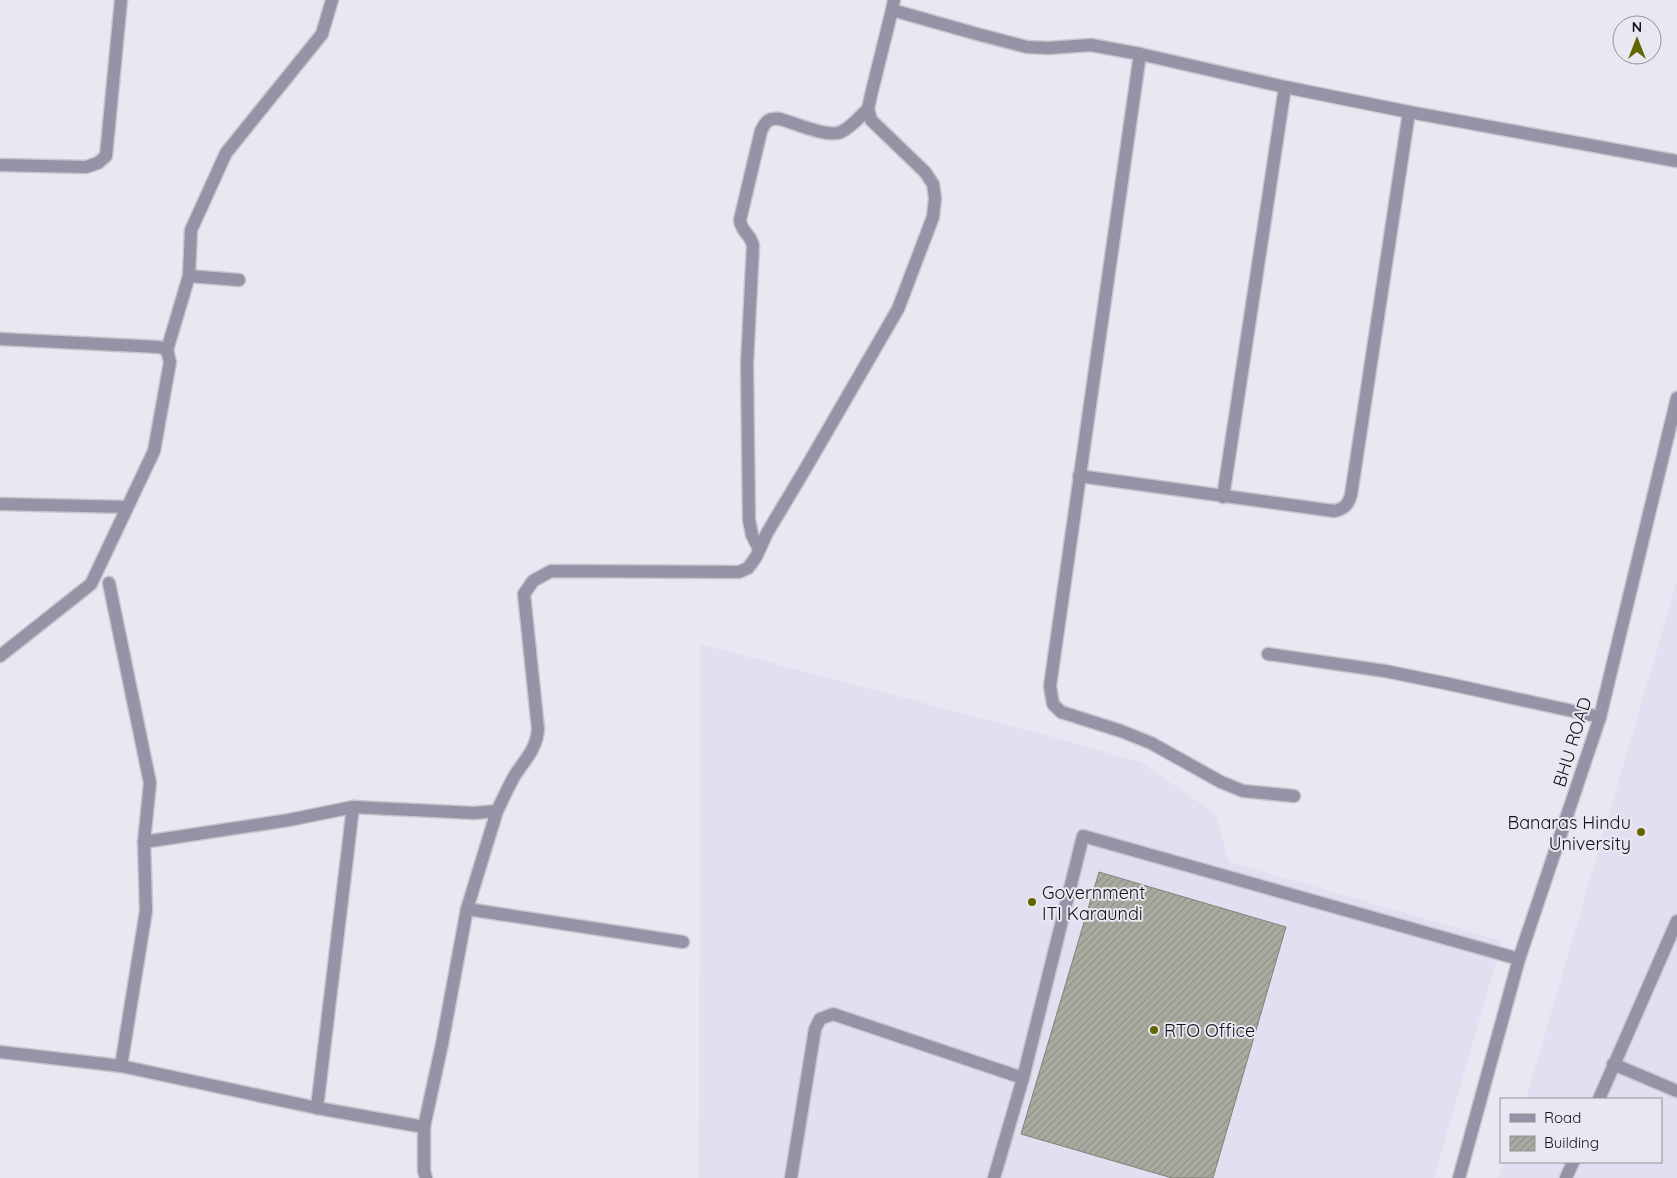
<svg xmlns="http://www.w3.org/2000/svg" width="1677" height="1178" font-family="Quicksand,sans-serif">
<defs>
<pattern id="building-hatch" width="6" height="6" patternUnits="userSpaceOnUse" patternTransform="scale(1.25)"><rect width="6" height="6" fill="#a9aba0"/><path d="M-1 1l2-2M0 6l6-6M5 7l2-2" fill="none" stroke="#909289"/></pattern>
</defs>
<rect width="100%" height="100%" fill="#e9e8f2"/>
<g fill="#e2dff1">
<path d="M 1677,581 L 1677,1178 L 1498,1178 L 1504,1162 L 1661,1162 L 1661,1099 L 1526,1099 Z"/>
<path d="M 700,644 L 1060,739 L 1140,762 L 1215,813 L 1229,862 L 1502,941 L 1434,1178 L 699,1178 Z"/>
</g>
<path fill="url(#building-hatch)" stroke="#808177" d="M 1099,872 L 1286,927 L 1213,1178 L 1172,1178 L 1021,1134 Z"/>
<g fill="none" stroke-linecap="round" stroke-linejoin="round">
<g stroke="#c7c6cf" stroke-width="15">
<g id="minor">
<path d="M 894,0 L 892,10 L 977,34 L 1027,47 L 1048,48 L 1091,45 L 1140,54"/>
<path d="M 0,165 L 86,167 L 98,163 L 106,156 L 121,0"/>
<path d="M 189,276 L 191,230 L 226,153 L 322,34 L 332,0"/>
<path d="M 0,339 L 159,347 L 167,350 L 170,362 L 154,451 L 91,584 L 0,656"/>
<path d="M 167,350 L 189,276 L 239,280"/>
<path d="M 1079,476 L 1334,511 C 1344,509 1348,505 1351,495 L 1409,112"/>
<path d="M 1223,497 L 1285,87"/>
<path d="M 0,504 L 127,507"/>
<path d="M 759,549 L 752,535 L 749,520 L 747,364 L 753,246 C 751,234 741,232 740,220 L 761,131 C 766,121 768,118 780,119 C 795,123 827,138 841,132 C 852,127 860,116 868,109"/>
<path d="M 109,583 L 150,783 L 144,842 L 146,911 L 121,1066"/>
<path d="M 1268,654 L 1385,671 L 1449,684 L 1600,717"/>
<path d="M 1294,796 L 1243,791 L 1221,782 L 1151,743 L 1121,731 L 1061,712 L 1053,704 L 1050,686 L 1140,54 L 1285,87 L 1409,112 L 1677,161"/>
<path d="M 497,811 L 467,909 L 683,942"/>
<path d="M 144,842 L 289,820 L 353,807"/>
<path d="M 0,1052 L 121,1066 L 317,1108 L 424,1127 L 424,1171 L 426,1178"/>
<path d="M 1613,1064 L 1677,1091"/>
<path d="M 1599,1099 L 1677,921"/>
<path d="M 317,1108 L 353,807 L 474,813 L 497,811 C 503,799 508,787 515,775 C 525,760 537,748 538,729 L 524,594 L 533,581 L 551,571 L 739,572 L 748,568 L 756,557 L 767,533 L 807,466 L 898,309 L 933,217 L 935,198 L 933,184 L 925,172 L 871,120 L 868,109 L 871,95 L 892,10"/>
<path d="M 424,1127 L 442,1044 L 467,909"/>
<path d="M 791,1178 L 815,1029 L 820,1019 L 833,1014 L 1023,1078"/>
<path d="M 994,1178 L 1023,1078 L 1083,836 L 1519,959"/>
<path d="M 1459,1178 L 1519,959 L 1600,717 L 1677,398"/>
<path d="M 1566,1178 L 1573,1162"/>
</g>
</g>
<use href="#minor" stroke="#9693a6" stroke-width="12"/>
</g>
<g fill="#626500" stroke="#e9e8f2" stroke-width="2">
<circle cx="1641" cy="832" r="5"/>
<circle cx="1032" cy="902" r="5"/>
<circle cx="1154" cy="1030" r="5"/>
</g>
<g text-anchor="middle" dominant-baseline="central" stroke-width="4" stroke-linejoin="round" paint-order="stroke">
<g font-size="18" fill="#121216" stroke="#e9e8f2">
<text transform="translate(1572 742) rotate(-73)">BHU ROAD</text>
</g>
<g font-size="18" fill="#121216" stroke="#e9e8f2" text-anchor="start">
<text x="1631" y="822" text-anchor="end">Banaras Hindu<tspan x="1631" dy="21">University</tspan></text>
<text x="1042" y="892">Government<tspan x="1042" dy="21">ITI Karaundi</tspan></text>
<text x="1164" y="1030">RTO Office</text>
</g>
</g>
<rect x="1500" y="1098" width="162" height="65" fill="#e9e8f2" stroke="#93929a"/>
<rect x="1510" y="1114" width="25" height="8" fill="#9693a6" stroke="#93929a"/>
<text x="1544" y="1123" font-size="15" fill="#121216">Road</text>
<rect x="1510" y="1136" width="25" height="15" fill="url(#building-hatch)" stroke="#93929a"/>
<text x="1544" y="1148" font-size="15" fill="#121216">Building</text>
<g transform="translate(1637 40)"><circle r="24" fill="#e9e8f2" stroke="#93929a"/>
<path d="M0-4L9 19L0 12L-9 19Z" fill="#626500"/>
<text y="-8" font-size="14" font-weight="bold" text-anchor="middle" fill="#121216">N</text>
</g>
</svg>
